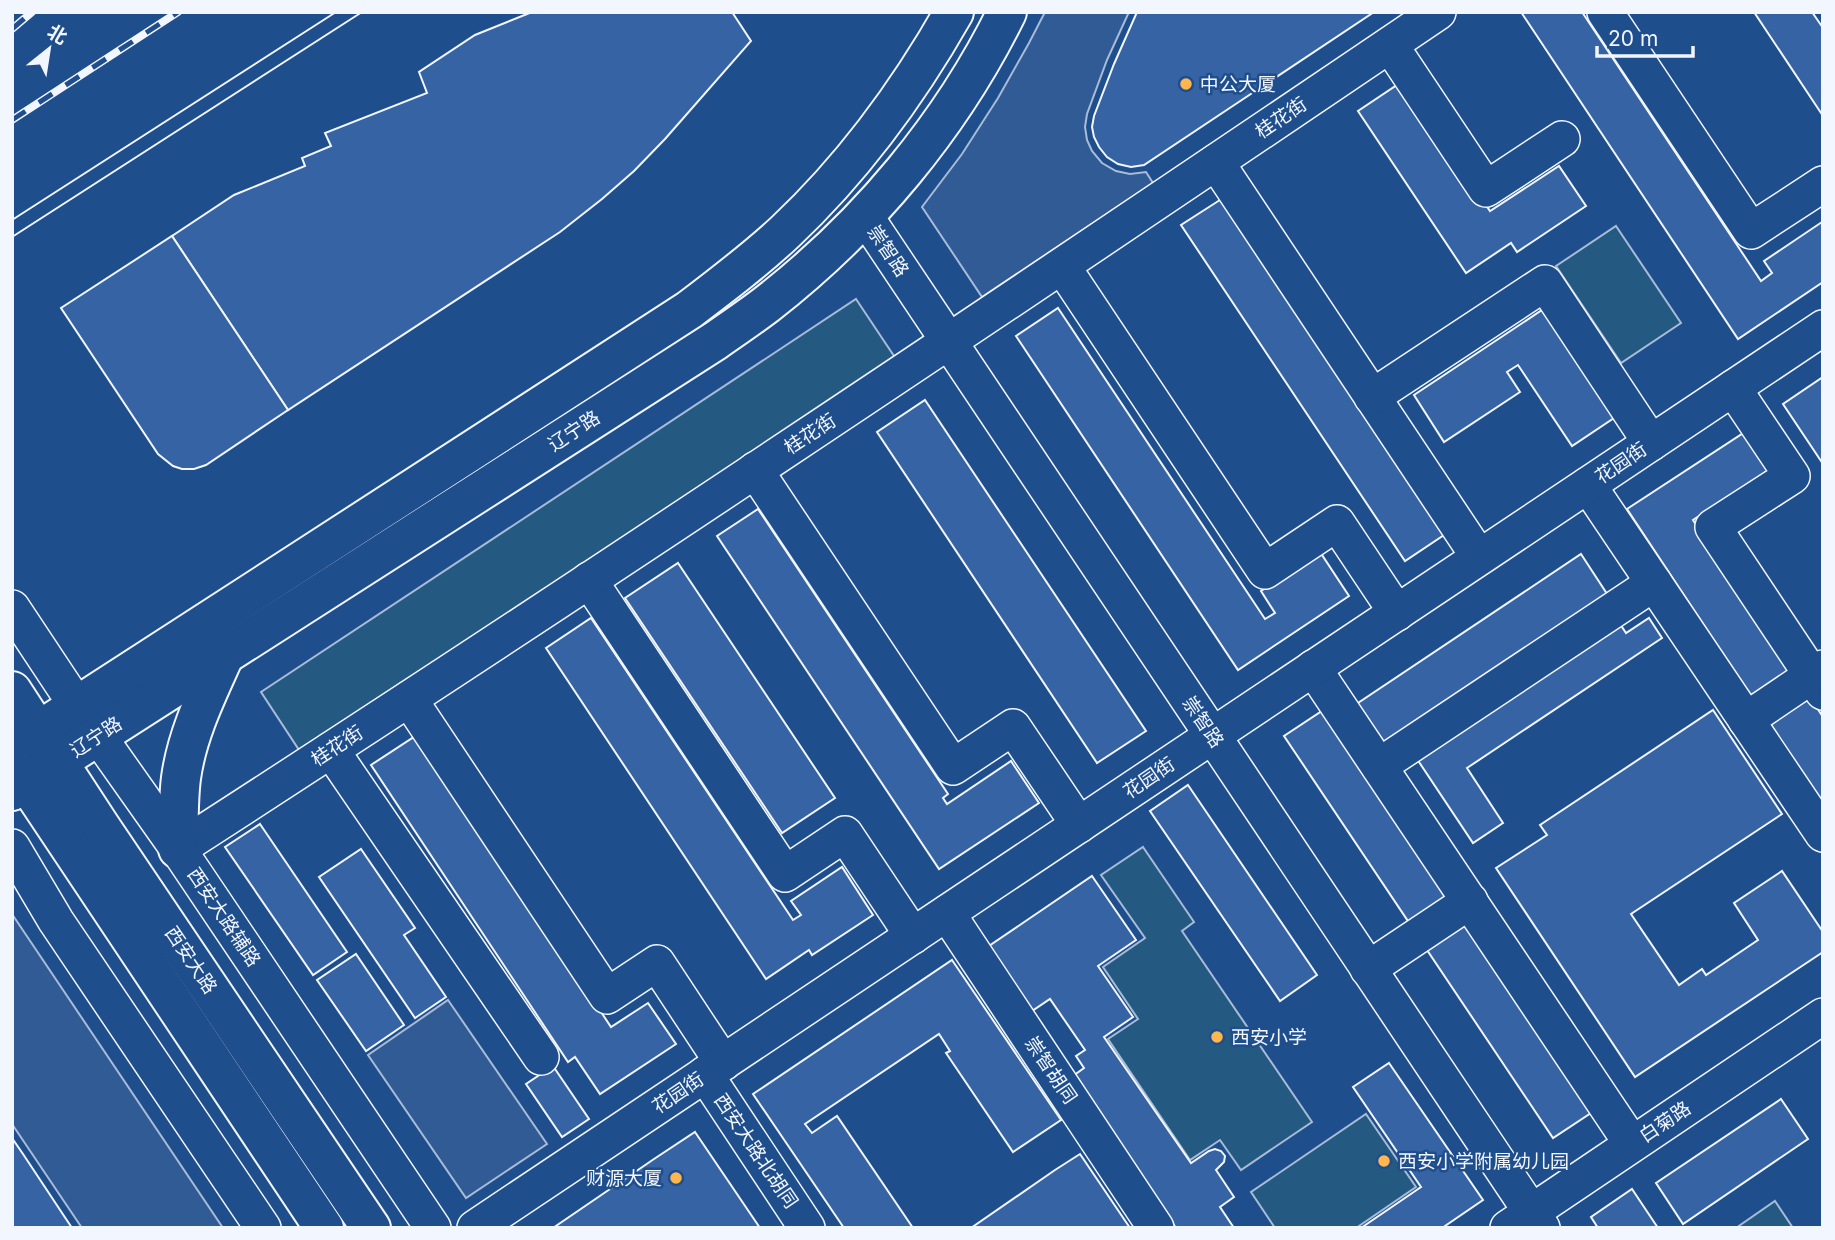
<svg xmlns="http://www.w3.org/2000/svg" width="1835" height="1240" font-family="Inter,'Noto Sans SC',sans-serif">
<rect width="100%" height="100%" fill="#1f4e8c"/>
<g fill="#245a82" stroke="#a8bbd7" stroke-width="2">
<path d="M 1616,226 L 1681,323 L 1621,363 L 1556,266 Z"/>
<path d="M 856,299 L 898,362 L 303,756 L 261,692 Z"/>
<path d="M 1143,847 L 1194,922 L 1182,931 L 1312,1122 L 1241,1170 L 1220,1140 L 1190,1160 L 1108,1039 L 1138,1019 L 1103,967 L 1145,938 L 1101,875 Z"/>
<path d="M 1366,1114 L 1416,1187 L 1356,1228 L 1275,1228 L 1251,1192 Z"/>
<path d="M 1775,1201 L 1793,1228 L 1736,1228 Z"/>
</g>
<g fill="#305b95" stroke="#a8bbd7" stroke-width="2">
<path d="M 1045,12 L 1129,12 L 1107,60 L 1087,114 L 1085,127 L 1087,140 L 1092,151 L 1102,163 L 1116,171 L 1130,174 L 1146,172 L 1153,183 L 982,297 L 922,207 L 962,154 L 998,98 L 1029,43 Z"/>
<path d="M 12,914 L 223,1228 L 82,1228 L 12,1124 Z"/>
<path d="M 448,1000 L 547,1144 L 466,1198 L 368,1055 Z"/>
</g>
<g fill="#3563a3" stroke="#f2f6ff" stroke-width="2">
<path d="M 532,12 L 732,12 L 751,41 L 665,139 L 634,171 L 602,199 L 560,232 L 288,410 L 172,236 L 234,195 L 305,166 L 302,158 L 331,146 L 325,133 L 427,93 L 419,72 L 475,35 Z"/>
<path d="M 1137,12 L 1374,12 L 1144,165 L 1131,167 L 1118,164 L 1107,157 L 1099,147 L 1094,137 L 1092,127 L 1094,116 L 1114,64 Z"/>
<path d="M 1521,12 L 1582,12 L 1761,281 L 1772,273 L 1764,261 L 1822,222 L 1823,282 L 1738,339 Z"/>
<path d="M 1754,12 L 1812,12 L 1823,28 L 1823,116 Z"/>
<path d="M 1403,81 L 1490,211 L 1559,166 L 1586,206 L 1517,252 L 1511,243 L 1466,273 L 1358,111 Z"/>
<path d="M 1223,198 L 1447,533 L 1405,561 L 1181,225 Z"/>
<path d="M 172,236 L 288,410 L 206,465 L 194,469 L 182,469 L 173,466 L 158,454 L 61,308 Z"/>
<path d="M 1058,308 L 1265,619 L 1275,613 L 1261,591 L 1320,552 L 1349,596 L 1238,670 L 1016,336 Z"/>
<path d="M 1545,308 L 1617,416 L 1572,446 L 1518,365 L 1507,372 L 1520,392 L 1444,442 L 1414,395 Z"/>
<path d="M 1823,377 L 1823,464 L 1783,404 Z"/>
<path d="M 925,400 L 1146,731 L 1097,763 L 877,432 Z"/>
<path d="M 1745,432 L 1770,469 L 1693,520 L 1795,674 L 1754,701 L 1627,509 Z"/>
<path d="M 758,509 L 948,794 L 943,798 L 947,804 L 1011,761 L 1039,803 L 939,869 L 717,536 Z"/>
<path d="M 1581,554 L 1611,600 L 1386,750 L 1355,705 Z"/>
<path d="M 678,563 L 835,798 L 782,833 L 625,598 Z"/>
<path d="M 591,618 L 793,920 L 801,915 L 791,901 L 842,867 L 873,915 L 812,955 L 809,950 L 766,979 L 546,648 Z"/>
<path d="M 1649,618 L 1662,638 L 1467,768 L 1503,823 L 1473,843 L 1417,759 L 1620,624 L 1626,633 Z"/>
<path d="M 1805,690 L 1823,717 L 1823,805 L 1764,717 Z"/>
<path d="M 1325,709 L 1454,903 L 1414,930 L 1284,736 Z"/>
<path d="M 1713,710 L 1782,814 L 1631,914 L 1679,985 L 1702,969 L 1706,975 L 1758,940 L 1734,903 L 1782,871 L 1823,932 L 1823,952 L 1635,1077 L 1496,868 L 1547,835 L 1540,825 Z"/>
<path d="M 417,735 L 611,1027 L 648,1003 L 676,1044 L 600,1094 L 575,1057 L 568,1062 L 371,765 Z"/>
<path d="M 1188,785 L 1317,975 L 1280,1001 L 1150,811 Z"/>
<path d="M 260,824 L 347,952 L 313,975 L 225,847 Z"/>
<path d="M 361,849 L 415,928 L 404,935 L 446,997 L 415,1018 L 319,877 Z"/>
<path d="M 1092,876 L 1136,940 L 1098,966 L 1133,1017 L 1104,1037 L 1191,1163 L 1209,1151 L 1215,1149 L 1221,1151 L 1225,1156 L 1224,1162 L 1216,1170 L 1234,1197 L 1220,1207 L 1234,1228 L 1176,1228 L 1073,1076 L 1084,1068 L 1076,1056 L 1085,1050 L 1050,999 L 1029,1013 L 986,948 Z"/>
<path d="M 1463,917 L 1594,1111 L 1553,1138 L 1423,944 Z"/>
<path d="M 356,954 L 404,1025 L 366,1051 L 317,980 Z"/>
<path d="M 952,960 L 1061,1120 L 1013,1152 L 946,1053 L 950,1051 L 939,1034 L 805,1124 L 812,1133 L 837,1116 L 913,1228 L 844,1228 L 753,1094 Z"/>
<path d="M 1389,1063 L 1483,1200 L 1442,1228 L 1361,1228 L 1421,1187 L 1353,1087 Z"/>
<path d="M 553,1066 L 589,1119 L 562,1137 L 526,1084 Z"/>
<path d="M 1781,1099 L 1808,1139 L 1683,1224 L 1656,1183 Z"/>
<path d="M 695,1132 L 760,1228 L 553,1228 L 654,1159 Z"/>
<path d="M 12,1138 L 23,1154 L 72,1228 L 12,1228 Z"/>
<path d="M 1080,1154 L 1130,1228 L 971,1228 L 1055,1170 Z"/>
<path d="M 1632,1189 L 1658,1228 L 1598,1228 L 1591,1217 Z"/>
</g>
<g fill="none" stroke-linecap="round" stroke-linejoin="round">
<g stroke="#f2f6ff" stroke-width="38">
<g id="minor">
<path d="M 1605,12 L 1751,231 L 1823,184"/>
<path d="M 1390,45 L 1486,189 L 1562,139"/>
<path d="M 1216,162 L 1479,557"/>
<path d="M 865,216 L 1542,1228"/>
<path d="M 1062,266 L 1265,571 L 1337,523 L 1397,613"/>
<path d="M 1733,388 L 1792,476 L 1713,527 L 1823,692"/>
<path d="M 1372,397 L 1545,283 L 1651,443"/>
<path d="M 755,470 L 953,767 L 1013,727 L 1079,825"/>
<path d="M 1588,485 L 1823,834"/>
<path d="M 589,580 L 785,874 L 845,834 L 913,936"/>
<path d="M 12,608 L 77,706 L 178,849 L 433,1228"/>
<path d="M 1313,668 L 1632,1144"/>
<path d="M 409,699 L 607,996 L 657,963 L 723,1063"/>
<path d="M 1746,720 L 1823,668"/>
<path d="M 331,750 L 541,1057"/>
<path d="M 1379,766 L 1654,583"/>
<path d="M 12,847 L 56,921 L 263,1228"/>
<path d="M 178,849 C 601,576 1020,295 1438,12"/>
<path d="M 947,913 L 1156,1228"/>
<path d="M 1368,969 L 1470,901"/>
<path d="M 705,1074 L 807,1228"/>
<path d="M 475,1228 L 1823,328"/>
<path d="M 1508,1228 L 1823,1016"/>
</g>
</g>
<g stroke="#f2f6ff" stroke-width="42">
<g id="major">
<path d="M 12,691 L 100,826 L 371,1228"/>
<path d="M 12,748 L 689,310 C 722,285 755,260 785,232 C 853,168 908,93 954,12"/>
<path d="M 13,762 L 324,1228"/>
<path d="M 12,791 L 715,341 C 732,329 750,317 767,304 C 867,226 951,126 1007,12"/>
<path d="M 178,849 C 179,826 178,801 181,778 C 187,734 207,694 225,654"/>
</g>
</g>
<use href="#minor" stroke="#1f4e8c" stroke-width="35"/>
<use href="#major" stroke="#1f4e8c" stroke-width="38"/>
<g stroke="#f2f6ff" stroke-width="2">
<path d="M 12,220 L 336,12"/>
<path d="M 12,237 L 362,12"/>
</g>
<g stroke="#f2f6ff" stroke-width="8">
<g id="rail">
<path d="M 12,29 L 32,12"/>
<path d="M 12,120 L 178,12"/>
</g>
</g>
<use href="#rail" stroke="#1f4e8c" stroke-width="5" stroke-dasharray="16" stroke-linecap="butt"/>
</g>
<g fill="#ffb74d" stroke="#1f4e8c" stroke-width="2.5">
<circle cx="1186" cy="84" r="7"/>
<circle cx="1217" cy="1037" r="7"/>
<circle cx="1384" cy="1161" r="7"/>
<circle cx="676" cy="1178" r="7"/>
</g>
<g text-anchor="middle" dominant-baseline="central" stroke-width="5" stroke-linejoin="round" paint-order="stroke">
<g font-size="19" fill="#f2f6ff" stroke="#1f4e8c" text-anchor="start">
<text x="1200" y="84">中公大厦</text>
<text x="1231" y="1037">西安小学</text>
<text x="1398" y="1161">西安小学附属幼儿园</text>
<text x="662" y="1178" text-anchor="end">财源大厦</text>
</g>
<g font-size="19" fill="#f2f6ff" stroke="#1f4e8c">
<text transform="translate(1281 118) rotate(-34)">桂花街</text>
<text transform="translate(888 251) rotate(56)">崇智路</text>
<text transform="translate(574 431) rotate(-33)">辽宁路</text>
<text transform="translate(810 434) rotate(-33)">桂花街</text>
<text transform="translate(1621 463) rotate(-34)">花园街</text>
<text transform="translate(1203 722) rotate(56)">崇智路</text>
<text transform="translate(96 737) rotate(-33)">辽宁路</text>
<text transform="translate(337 746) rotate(-33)">桂花街</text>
<text transform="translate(1149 778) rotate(-34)">花园街</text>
<text transform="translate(224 917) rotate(56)">西安大路辅路</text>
<text transform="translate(191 960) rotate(56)">西安大路</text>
<text transform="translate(1051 1070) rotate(56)">崇智胡同</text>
<text transform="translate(678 1093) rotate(-34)">花园街</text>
<text transform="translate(1665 1122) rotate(-34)">白菊路</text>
<text transform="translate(756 1151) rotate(56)">西安大路北胡同</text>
</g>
</g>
<rect width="1835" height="1240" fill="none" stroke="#f2f6ff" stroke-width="28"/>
<g transform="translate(49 49) rotate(30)" stroke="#1f4e8c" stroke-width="5" paint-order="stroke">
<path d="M0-5L12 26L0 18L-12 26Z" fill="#f2f6ff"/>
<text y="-10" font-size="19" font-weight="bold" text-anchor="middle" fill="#f2f6ff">北</text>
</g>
<path d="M1597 46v10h96v-10" fill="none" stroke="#f2f6ff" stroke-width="3.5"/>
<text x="1608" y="46" font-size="21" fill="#f2f6ff" stroke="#1f4e8c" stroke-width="5" paint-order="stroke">20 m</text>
</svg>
